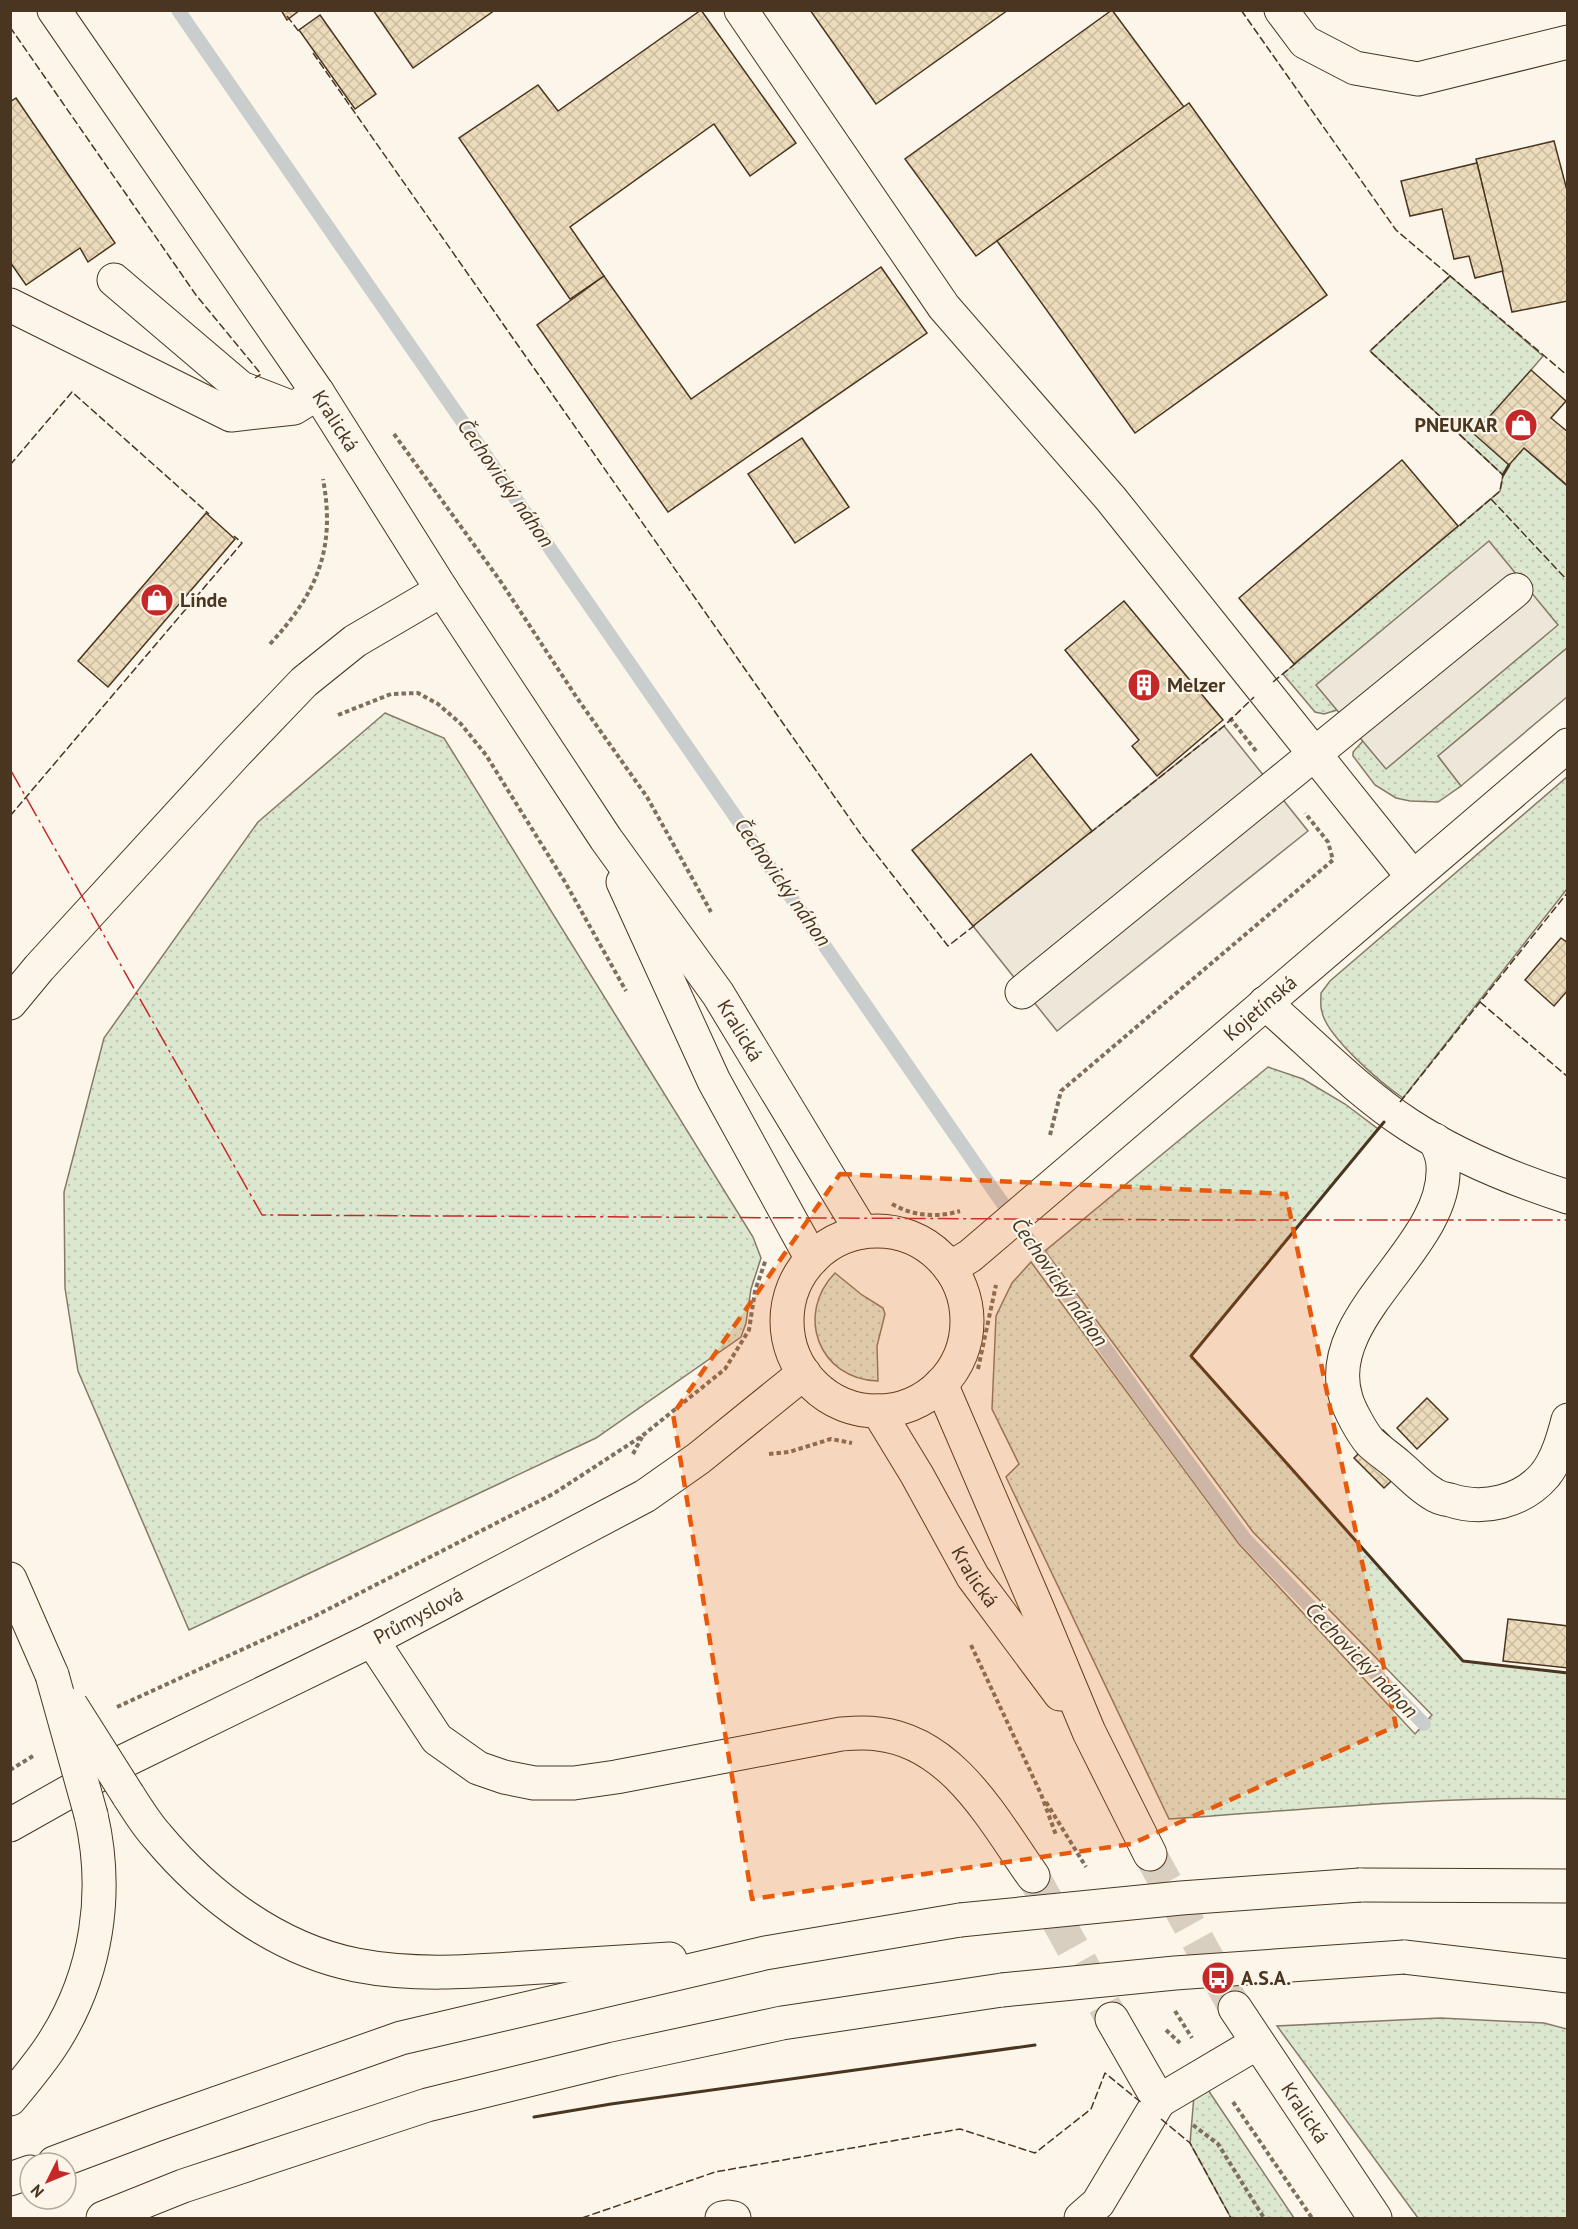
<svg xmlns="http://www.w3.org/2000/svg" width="1578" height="2229" font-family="'PT Sans',sans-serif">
<defs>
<pattern id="grass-dots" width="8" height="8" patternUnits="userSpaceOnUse" patternTransform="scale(1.5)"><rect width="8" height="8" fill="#dce7d0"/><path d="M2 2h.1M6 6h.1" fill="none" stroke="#bec7b2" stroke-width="1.8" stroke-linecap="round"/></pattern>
<pattern id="building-cross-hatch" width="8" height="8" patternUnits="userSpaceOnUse" patternTransform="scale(1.5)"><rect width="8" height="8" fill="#ecdcbc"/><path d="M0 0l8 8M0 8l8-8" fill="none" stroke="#ccbda1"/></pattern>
</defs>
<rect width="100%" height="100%" fill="#fbf6e9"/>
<g fill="url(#grass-dots)" stroke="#887966" stroke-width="1.5">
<path d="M 1450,276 L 1543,356 L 1531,370 L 1524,448 L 1567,486 L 1567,648 L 1438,756 L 1461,786 L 1438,802 L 1410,801 L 1396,798 L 1375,785 L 1353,756 L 1353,752 L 1363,741 L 1386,768 L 1489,542 L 1317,684 L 1337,710 L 1324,714 L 1315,712 L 1283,674 L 1500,491 L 1503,475 L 1370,351 Z"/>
<path d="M 385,713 L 444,738 L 753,1237 L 761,1258 L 751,1289 L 746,1323 L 741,1337 L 596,1438 L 189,1630 L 78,1371 L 65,1288 L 64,1192 L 104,1038 L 258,822 Z"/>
<path d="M 1567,777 L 1567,889 L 1403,1098 C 1382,1084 1327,1037 1322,1012 C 1320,1006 1321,999 1321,993 L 1330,981 Z"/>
<path d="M 1268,1067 L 1303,1079 L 1345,1104 L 1378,1129 L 1191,1356 L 1463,1661 L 1567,1673 L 1567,1799 C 1435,1796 1301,1810 1169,1819 L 1006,1477 L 1019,1464 L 992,1409 L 996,1316 L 1012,1283 L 1031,1262 L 1239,1544 L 1415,1734 L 1432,1715 L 1253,1532 L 1045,1251 Z"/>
<path d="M 835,1273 L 862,1295 L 883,1308 L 885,1314 L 877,1346 L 878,1381 C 818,1379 795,1314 835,1273 Z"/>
<path d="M 1440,2018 L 1544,2023 L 1567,2029 L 1567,2218 L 1418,2218 L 1277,2026 Z"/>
<path d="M 1196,2072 L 1294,2218 L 1231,2218 L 1190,2143 Z"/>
</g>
<g fill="#ede7d9" stroke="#887966" stroke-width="1.5">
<path d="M 1489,541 L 1558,625 L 1386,769 L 1316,685 Z"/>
<path d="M 1567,648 L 1567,697 L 1461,786 L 1438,756 Z"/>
<path d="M 1224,726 L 1308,831 L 1057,1031 L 973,926 Z"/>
</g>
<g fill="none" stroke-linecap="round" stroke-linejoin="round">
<path stroke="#c9cecd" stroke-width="14" d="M 178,10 L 994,1191 L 1145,1404 L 1245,1539 L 1424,1724"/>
</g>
<g fill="url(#building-cross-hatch)" stroke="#4a3520" stroke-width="1.5">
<path d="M 281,10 L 300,10 L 287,20 Z"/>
<path d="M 373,10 L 495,10 L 413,68 Z"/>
<path d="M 701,10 L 796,143 L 750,176 L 714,124 L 570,227 L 604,276 L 570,299 L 459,138 L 538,85 L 558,111 Z"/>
<path d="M 810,10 L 1008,10 L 876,104 Z"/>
<path d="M 1112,10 L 1184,107 L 976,256 L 905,159 Z"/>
<path d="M 320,15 L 376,94 L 355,109 L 299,30 Z"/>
<path d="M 16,98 L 115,243 L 88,262 L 80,248 L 26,285 L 10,262 L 10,102 Z"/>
<path d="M 1189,103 L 1327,295 L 1135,433 L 997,241 Z"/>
<path d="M 1554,141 L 1568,194 L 1568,301 L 1512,312 L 1476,159 Z"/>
<path d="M 1477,163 L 1503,271 L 1475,278 L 1469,256 L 1454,259 L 1442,209 L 1410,216 L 1401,181 Z"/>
<path d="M 881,267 L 927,333 L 668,512 L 537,325 L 604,276 L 691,399 Z"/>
<path d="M 1531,370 L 1566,401 L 1551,418 L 1568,432 L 1568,486 L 1524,448 L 1509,465 L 1474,434 Z"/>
<path d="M 802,438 L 849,507 L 795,543 L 748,474 Z"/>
<path d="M 1402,460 L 1458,526 L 1294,664 L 1239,598 Z"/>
<path d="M 206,513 L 235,539 L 108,687 L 78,661 Z"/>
<path d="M 1124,601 L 1223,720 L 1157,776 L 1132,746 L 1139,740 L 1065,650 Z"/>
<path d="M 1031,754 L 1092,831 L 973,926 L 912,850 Z"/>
<path d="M 1561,938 L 1568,943 L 1568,990 L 1554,1006 L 1525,980 Z"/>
<path d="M 1427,1398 L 1448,1419 L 1417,1449 L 1397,1428 Z"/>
<path d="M 1383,1430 L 1413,1460 L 1384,1488 L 1354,1458 Z"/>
<path d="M 1508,1619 L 1568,1626 L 1568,1668 L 1503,1661 Z"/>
</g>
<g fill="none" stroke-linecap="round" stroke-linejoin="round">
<path stroke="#d8cfc1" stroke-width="33" stroke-dasharray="33 16" stroke-linecap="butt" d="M 1033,1876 L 1112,2019"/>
<path stroke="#d8cfc1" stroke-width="33" stroke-dasharray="33 16" stroke-linecap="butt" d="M 1150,1854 L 1235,2008"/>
<g stroke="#4a3520" stroke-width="35">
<g id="minor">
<path d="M 741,10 L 944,307 L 1111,499 L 1412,876"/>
<path d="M 1281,10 L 1305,42 L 1355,68 L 1418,79 L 1568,42"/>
<path d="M 114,280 L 241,388 L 290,407"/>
<path d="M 10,305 L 231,415 L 294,408 L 318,393"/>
<path d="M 1022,992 L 1516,590"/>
<path d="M 1265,1003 C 1312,1044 1357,1091 1409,1125 C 1458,1157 1512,1179 1568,1197"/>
<path d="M 1435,1140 C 1439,1148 1443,1157 1443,1166 C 1448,1248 1320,1315 1346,1398 C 1349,1409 1362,1433 1370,1442 C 1378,1450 1389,1457 1398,1465 C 1409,1474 1420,1487 1433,1494 C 1437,1497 1444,1499 1450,1500 C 1483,1511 1522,1502 1545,1475 C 1557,1460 1563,1439 1568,1420"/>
<path d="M 372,1640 L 437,1739 L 478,1768 L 504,1777 L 534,1783 L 574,1783 L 616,1777 L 841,1734 C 854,1733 866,1732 878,1734 C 953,1742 994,1821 1033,1876"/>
<path id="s1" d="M 10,1825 L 120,1763 L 372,1640 L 645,1496 L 699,1458 L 804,1373"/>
<path d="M 1159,2101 L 1257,2043"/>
<path d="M 722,2218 L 728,2217 L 734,2218"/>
<path d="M 1081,2218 L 1098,2203 L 1159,2101 L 1112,2019"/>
</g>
</g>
<g stroke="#4a3520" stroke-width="35">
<g id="major">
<path id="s2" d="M 54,10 L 318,393 L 442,590 L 606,839 L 718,994 L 862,1232"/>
<path d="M 623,882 L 714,1081 L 812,1259"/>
<circle cx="877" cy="1321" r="90"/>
<path id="s3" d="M 950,1268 L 970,1256 L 1568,745"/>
<path d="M 941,1384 L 1039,1612 L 1089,1732 L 1150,1854"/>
<path id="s4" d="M 878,1411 L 917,1475 L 973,1577 L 1060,1694"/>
<path id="s5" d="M 1235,2008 L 1375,2218"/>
</g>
</g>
<g stroke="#4a3520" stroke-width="35">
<g id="highway">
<path d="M 10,1003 L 39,968 L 235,754 L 304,682 L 355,641 L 442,590"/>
<path d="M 10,1579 L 52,1675"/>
<path d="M 128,1795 C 137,1809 146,1824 157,1836 C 208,1897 277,1949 356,1965 C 412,1976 469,1972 525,1968 C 573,1965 622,1962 670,1959"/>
<path d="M 1360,1885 L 1568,1886"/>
<path d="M 1404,1957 L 1568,1976"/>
<path d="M 10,2099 C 26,2080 42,2061 55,2040 C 97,1973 109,1892 91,1815"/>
<path d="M 54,2163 L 155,2125 L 401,2038 L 765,1953 L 960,1920"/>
<path d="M 10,2179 L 30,2172"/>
<path d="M 103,2218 L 183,2186 L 427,2105 L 614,2059 L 782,2023 L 1002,1990"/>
</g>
</g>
<g stroke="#7f6f5c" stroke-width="4" stroke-dasharray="4.5 3" stroke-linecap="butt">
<path d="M 394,434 L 501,582 L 577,698 L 647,797 L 711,912"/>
<path d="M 270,644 C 317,593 336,549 323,479"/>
<path d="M 338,715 L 391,694 L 418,693 L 438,704 L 461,724 L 486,755 L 565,882 L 626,991"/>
<path d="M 1230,718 L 1256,751"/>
<path d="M 1050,1135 L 1061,1091 L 1333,860 L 1328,842 L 1305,813"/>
<path d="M 892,1204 C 913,1216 937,1218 960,1211"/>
<path d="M 978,1369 L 996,1285"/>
<path d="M 633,1454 L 642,1437"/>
<path d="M 769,1454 L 789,1452 L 831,1439 L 852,1443"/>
<path d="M 971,1645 L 1041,1794 L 1056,1835"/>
<path d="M 117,1707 L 313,1617 L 553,1494 L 642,1436 L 725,1369 L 749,1330 L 755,1291 L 766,1259"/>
<path d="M 10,1770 L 33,1756"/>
<path d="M 1046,1802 L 1086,1867"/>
<path d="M 1175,2011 L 1192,2038"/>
<path d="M 1166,2030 L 1180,2043"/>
<path d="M 1233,2102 L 1312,2218"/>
<path d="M 1193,2125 L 1218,2144 L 1264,2218"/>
</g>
<use href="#minor" stroke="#fbf6e9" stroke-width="33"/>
<use href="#major" stroke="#fbf6e9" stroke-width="33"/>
<use href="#highway" stroke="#fbf6e9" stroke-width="33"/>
<g stroke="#4a3520" stroke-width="35" stroke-linecap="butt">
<g id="highway-bridge">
<path d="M 52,1675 L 91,1815"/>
<path d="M 71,1705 L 128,1795"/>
<path d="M 960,1920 L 1181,1898 L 1360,1885"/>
<path d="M 1002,1990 L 1175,1973 L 1404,1957"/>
</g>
</g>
<use href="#highway-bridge" stroke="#fbf6e9" stroke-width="33"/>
<g stroke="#4a3520" stroke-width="1.5" stroke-dasharray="8 3" stroke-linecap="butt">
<path d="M 1241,10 L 1396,230 L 1450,276 L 1370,351 L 1503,475 L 1500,491 L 1457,528"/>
<path d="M 287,16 L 300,33"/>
<path d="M 10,27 L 196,295 L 261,374 L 255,378"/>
<path d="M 313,53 L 862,836 L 948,946 L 975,925"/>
<path d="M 1449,275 L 1568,376"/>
<path d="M 10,465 L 72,392 L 209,514"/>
<path d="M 1491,499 L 1568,581"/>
<path d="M 1273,682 L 1296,663"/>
<path d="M 10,816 L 242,543 L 234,536"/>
<path d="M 1090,833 L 1224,726 L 1254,697"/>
<path d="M 1480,1002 L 1568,1077"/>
<path d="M 1400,1102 L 1568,892"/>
<path d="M 1161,2119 L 1190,2143 L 1231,2218"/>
<path d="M 582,2218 L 715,2172 L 960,2129 L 1035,2153 L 1091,2109 L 1105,2073 L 1143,2104"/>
</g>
<g stroke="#4a3520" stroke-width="3">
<path d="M 1503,475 L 1509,465"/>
<path d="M 1384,1122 L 1191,1356 L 1463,1661 L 1568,1673"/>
<path d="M 534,2117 L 611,2104 L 1035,2045"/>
</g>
<path stroke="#c62828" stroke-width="1.5" stroke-dasharray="21 4.5 3 4.5" stroke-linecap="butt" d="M 10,769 L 262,1215 L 1207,1220 L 1568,1220"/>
</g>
<path fill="#e8590c" fill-opacity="0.2" stroke="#e8590c" stroke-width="4.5" stroke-dasharray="12 8" stroke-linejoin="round" d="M 840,1174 L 1286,1194 L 1396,1726 L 1131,1844 L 752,1899 L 673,1414 Z"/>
<defs>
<g id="shop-disc" transform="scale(1.725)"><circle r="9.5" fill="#c62828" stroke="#fbf6e9"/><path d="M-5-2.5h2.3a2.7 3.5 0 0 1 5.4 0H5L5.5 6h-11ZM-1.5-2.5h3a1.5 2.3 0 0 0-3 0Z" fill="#fff"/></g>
<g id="building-disc" transform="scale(1.725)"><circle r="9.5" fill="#c62828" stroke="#fbf6e9"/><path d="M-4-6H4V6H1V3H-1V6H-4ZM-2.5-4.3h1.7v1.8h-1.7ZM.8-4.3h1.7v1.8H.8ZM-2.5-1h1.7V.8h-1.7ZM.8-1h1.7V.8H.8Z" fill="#fff"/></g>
<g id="bus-disc" transform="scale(1.725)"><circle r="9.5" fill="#c62828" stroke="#fbf6e9"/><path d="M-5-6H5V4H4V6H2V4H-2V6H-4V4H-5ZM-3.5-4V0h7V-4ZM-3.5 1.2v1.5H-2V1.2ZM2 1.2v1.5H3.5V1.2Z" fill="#fff"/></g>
</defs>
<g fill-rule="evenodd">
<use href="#shop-disc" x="1521" y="425"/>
<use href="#shop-disc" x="157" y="600"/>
<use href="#building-disc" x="1144" y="685"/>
<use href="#bus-disc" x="1218" y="1978"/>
</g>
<g text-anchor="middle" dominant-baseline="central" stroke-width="4.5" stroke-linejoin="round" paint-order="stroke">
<g font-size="20" fill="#4a3520" stroke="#fbf6e9">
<text stroke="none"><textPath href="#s2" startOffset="498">Kralická</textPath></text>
<text stroke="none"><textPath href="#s3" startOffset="405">Kojetínská</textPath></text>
<text stroke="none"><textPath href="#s2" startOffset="1230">Kralická</textPath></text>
<text stroke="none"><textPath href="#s4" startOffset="192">Kralická</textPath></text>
<text stroke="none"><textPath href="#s1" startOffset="459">Průmyslová</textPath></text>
<text stroke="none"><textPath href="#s5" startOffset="126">Kralická</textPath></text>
</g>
<g font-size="20" font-weight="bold" fill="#4a3520" stroke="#fbf6e9" text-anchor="start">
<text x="1498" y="425" text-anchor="end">PNEUKAR</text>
<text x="180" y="600">Linde</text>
<text x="1167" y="685">Melzer</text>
<text x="1241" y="1978">A.S.A.</text>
</g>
<g font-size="21" font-style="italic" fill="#4a3520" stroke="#fbf6e9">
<text transform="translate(506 483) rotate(55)">Čechovický náhon</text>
<text transform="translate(783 882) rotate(55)">Čechovický náhon</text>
<text transform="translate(1060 1282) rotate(55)">Čechovický náhon</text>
<text transform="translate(1362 1660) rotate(46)">Čechovický náhon</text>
</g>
</g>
<rect width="1578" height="2229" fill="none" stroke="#4a3520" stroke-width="24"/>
<g transform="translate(48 2181) rotate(227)"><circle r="28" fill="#fbf6e9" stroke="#b4a999" stroke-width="1.5"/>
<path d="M0-4.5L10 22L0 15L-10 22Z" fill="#c62828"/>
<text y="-9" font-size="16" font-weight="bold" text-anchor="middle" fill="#4a3520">N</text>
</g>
</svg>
